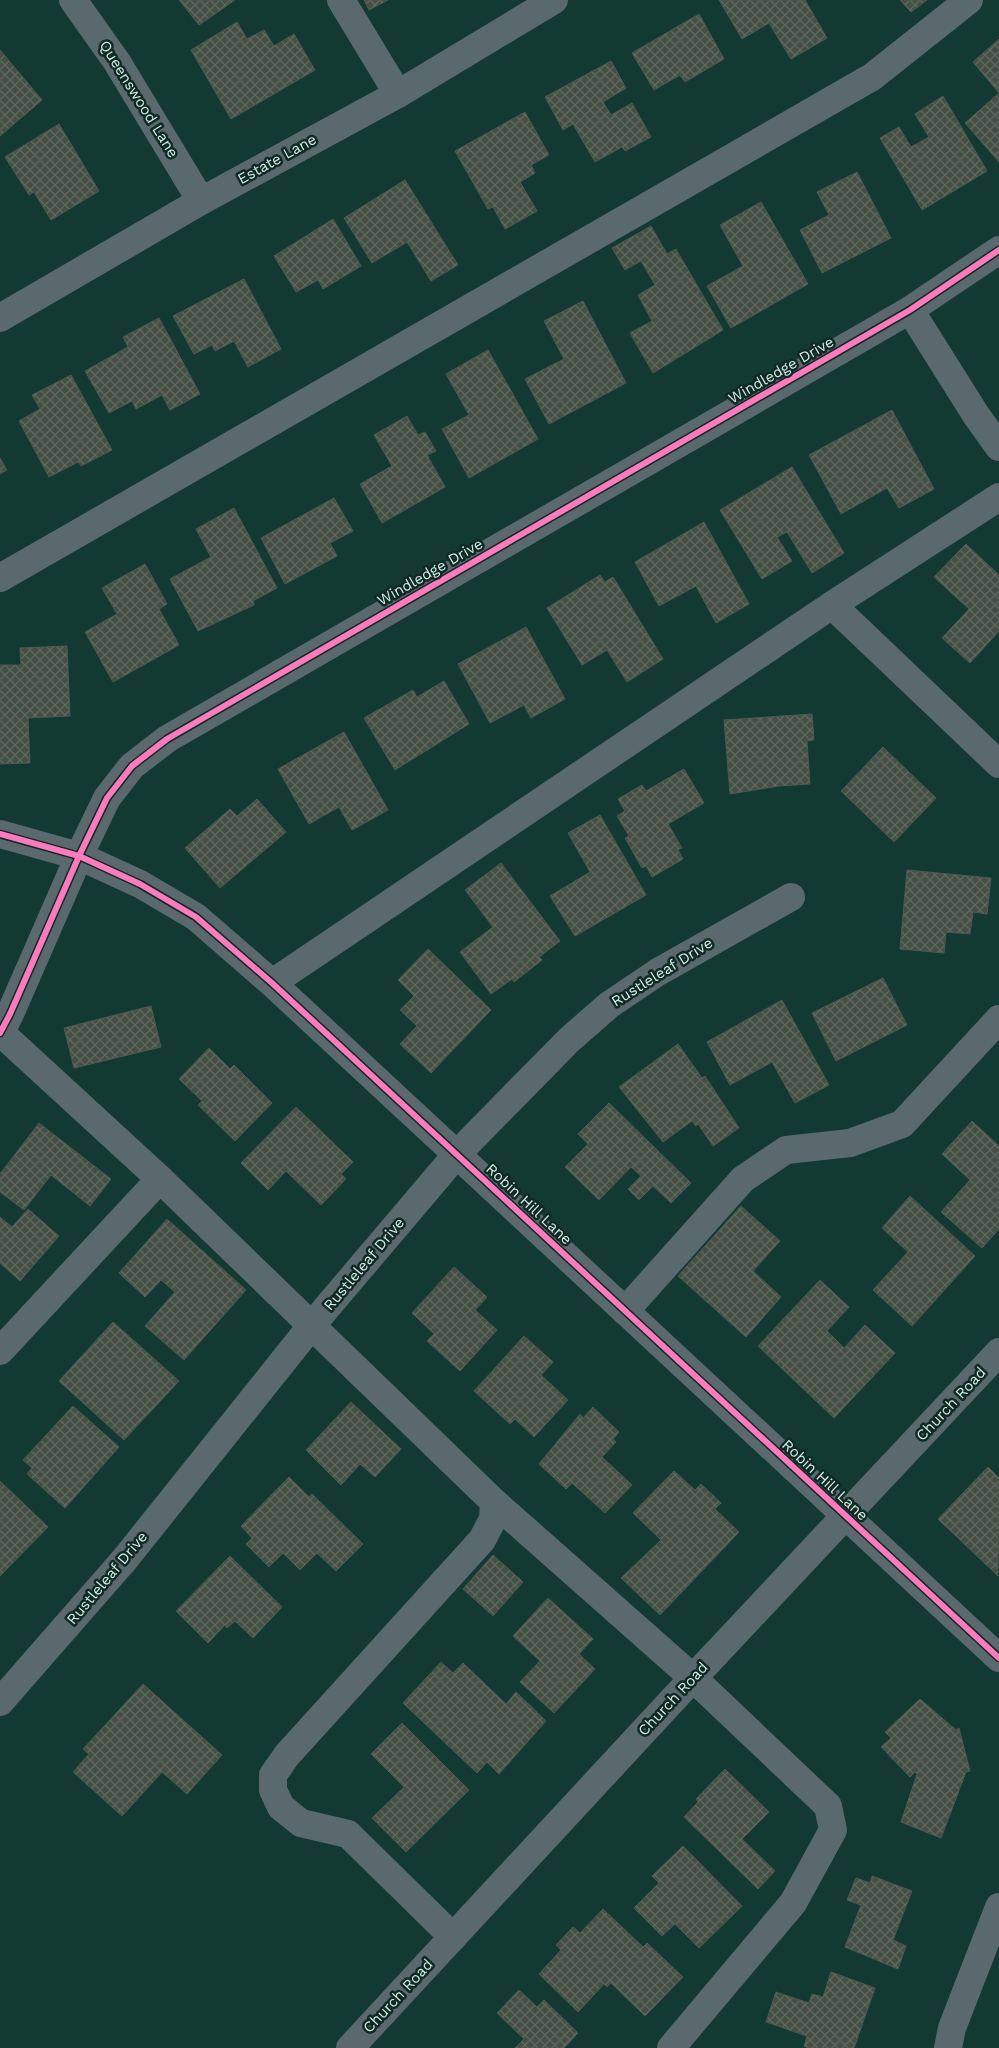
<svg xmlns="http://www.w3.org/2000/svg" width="999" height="2048" font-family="'Work Sans',sans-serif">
<defs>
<pattern id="building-cross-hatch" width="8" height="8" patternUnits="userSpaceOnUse" patternTransform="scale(1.25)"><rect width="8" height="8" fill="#454f44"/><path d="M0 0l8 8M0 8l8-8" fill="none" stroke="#5f695f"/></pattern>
</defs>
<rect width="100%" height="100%" fill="#133933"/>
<g fill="url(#building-cross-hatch)" stroke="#4e5951">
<path d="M 179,0 L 235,0 L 199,25 Z"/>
<path d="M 364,0 L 388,0 L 369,10 Z"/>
<path d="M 719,0 L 805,0 L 827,38 L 791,59 L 769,23 L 742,39 Z"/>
<path d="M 900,0 L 927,0 L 911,12 Z"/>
<path d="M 699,14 L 724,59 L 685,82 L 680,75 L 654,90 L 632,53 Z"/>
<path d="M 237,22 L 247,39 L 264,30 L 274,46 L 294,34 L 315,70 L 231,119 L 191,50 Z"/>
<path d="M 999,39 L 999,93 L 973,62 Z"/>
<path d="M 0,50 L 42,100 L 0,136 Z"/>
<path d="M 611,61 L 626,88 L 603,102 L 611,115 L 632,103 L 651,137 L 625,151 L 622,147 L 595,162 L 573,124 L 563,130 L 545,97 Z"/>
<path d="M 999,93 L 999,162 L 965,123 Z"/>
<path d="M 943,96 L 987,171 L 922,210 L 880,138 L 899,127 L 911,147 L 929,137 L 915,114 Z"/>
<path d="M 525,112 L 549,155 L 531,165 L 535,173 L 520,182 L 537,211 L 505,229 L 493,207 L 488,209 L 455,151 Z"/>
<path d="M 59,124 L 99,191 L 51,220 L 34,192 L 29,195 L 5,157 Z"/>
<path d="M 857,172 L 891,238 L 822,273 L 800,230 L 829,215 L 817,192 Z"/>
<path d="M 405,180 L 458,265 L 431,281 L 407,242 L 372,263 L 344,218 Z"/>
<path d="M 761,202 L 808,284 L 731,328 L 707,286 L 743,266 L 720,225 Z"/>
<path d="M 333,219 L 361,266 L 323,289 L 318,280 L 296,292 L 274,256 Z"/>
<path d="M 651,226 L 667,254 L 676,249 L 723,330 L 653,373 L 630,333 L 652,321 L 638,295 L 655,285 L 641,261 L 625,270 L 612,248 Z"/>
<path d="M 244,279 L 281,349 L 248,367 L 234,341 L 215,351 L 212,345 L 194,354 L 173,316 Z"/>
<path d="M 583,301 L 626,383 L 549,424 L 525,379 L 564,359 L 544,321 Z"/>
<path d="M 159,318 L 200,394 L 170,410 L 162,395 L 136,409 L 132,401 L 109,413 L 85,371 L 128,347 L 123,337 Z"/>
<path d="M 488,350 L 538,439 L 469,478 L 442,429 L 469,415 L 446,374 Z"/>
<path d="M 71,375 L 112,450 L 81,466 L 78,462 L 49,477 L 19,421 L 40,409 L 32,395 Z"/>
<path d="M 892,410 L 934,489 L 899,508 L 887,488 L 841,514 L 809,455 Z"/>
<path d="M 407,416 L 418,435 L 425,432 L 436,451 L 427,455 L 445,487 L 382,523 L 360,484 L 392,466 L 374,435 Z"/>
<path d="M 0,458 L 7,470 L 0,474 Z"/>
<path d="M 792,467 L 844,553 L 812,573 L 787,532 L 777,537 L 792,561 L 762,579 L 720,510 Z"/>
<path d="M 334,498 L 353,531 L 330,543 L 337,556 L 285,584 L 261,538 Z"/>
<path d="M 234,508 L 277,588 L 253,601 L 254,605 L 198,631 L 170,579 L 211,557 L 196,529 Z"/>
<path d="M 704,522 L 749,604 L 716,623 L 696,586 L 659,606 L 635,562 Z"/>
<path d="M 966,544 L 999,575 L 999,631 L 970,663 L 942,638 L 969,609 L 934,577 Z"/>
<path d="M 145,564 L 167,604 L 159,609 L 179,645 L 113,682 L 85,632 L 117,614 L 102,588 Z"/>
<path d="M 600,575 L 605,582 L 613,577 L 663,659 L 627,682 L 607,650 L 582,665 L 547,608 Z"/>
<path d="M 526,627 L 565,699 L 531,718 L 524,705 L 490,723 L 458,664 Z"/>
<path d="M 67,646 L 70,716 L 28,718 L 30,763 L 0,764 L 0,665 L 21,665 L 20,648 Z"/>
<path d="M 444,681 L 469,724 L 395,770 L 364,718 L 413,690 L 417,697 Z"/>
<path d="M 812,714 L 814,740 L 807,741 L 810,784 L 779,786 L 730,794 L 724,720 Z"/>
<path d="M 344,732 L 388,810 L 352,830 L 339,807 L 309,824 L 278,769 Z"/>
<path d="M 883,747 L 936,798 L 894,842 L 841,791 Z"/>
<path d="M 684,769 L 704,803 L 668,824 L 682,848 L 678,850 L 683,859 L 652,877 L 646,866 L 642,868 L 625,838 L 629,836 L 617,816 L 625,811 L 618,799 L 642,785 L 646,791 Z"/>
<path d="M 257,799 L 286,832 L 220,888 L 185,848 L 230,809 L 237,816 Z"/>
<path d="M 600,815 L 646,895 L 575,936 L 550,896 L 590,872 L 568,833 Z"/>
<path d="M 501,863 L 560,941 L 539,957 L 542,960 L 514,982 L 512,979 L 491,994 L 460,952 L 493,927 L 465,890 Z"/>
<path d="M 907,870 L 991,878 L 987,914 L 973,912 L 970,934 L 946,932 L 944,953 L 900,949 Z"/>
<path d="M 428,949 L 491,1010 L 431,1073 L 400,1044 L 417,1026 L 400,1010 L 414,996 L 398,980 Z"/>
<path d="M 883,978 L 907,1025 L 836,1061 L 812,1013 Z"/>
<path d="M 782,1000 L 829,1085 L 795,1103 L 772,1062 L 730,1085 L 707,1042 Z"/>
<path d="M 151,1006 L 161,1047 L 74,1068 L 64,1028 Z"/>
<path d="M 678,1044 L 702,1078 L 705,1076 L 739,1128 L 713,1146 L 698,1124 L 696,1126 L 692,1121 L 663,1142 L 619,1087 Z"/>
<path d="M 209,1048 L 230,1069 L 234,1065 L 272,1103 L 235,1141 L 198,1105 L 202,1101 L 179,1079 Z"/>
<path d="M 609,1103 L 691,1183 L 671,1203 L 653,1186 L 639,1200 L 628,1189 L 641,1176 L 631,1167 L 599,1200 L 565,1167 L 588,1144 L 578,1134 Z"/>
<path d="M 296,1107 L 353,1162 L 341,1174 L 346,1179 L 321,1205 L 286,1171 L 268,1190 L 241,1163 Z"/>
<path d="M 972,1121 L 999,1146 L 999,1229 L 982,1248 L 941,1212 L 970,1180 L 942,1154 Z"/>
<path d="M 39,1123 L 111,1179 L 90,1206 L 51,1175 L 24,1210 L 0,1192 L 0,1174 Z"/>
<path d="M 910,1196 L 975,1256 L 912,1326 L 873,1290 L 908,1252 L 882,1228 Z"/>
<path d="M 741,1206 L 780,1241 L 753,1271 L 781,1297 L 746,1337 L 678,1276 Z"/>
<path d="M 28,1209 L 59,1236 L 20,1281 L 0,1263 L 0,1217 L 12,1227 Z"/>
<path d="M 167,1219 L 246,1290 L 184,1360 L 145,1326 L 175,1292 L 161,1280 L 145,1297 L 119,1273 Z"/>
<path d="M 454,1267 L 487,1297 L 475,1310 L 497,1330 L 460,1371 L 427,1341 L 434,1334 L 412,1313 Z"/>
<path d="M 820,1280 L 849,1307 L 827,1331 L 844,1348 L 865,1325 L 895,1353 L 834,1418 L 758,1346 Z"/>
<path d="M 113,1322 L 179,1381 L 124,1440 L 59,1381 Z"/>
<path d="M 524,1336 L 553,1362 L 541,1375 L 568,1400 L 534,1437 L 515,1419 L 510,1424 L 474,1391 Z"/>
<path d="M 351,1402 L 401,1449 L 375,1477 L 360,1464 L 341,1485 L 306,1450 Z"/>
<path d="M 73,1406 L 119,1447 L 65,1508 L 27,1474 L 32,1468 L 23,1460 Z"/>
<path d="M 593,1407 L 619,1432 L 613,1439 L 616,1442 L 602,1457 L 632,1485 L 605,1513 L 572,1483 L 566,1489 L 539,1464 L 580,1414 L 583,1418 Z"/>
<path d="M 988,1467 L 999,1478 L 998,1576 L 938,1519 Z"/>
<path d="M 674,1471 L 695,1490 L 701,1484 L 721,1503 L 715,1509 L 739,1532 L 660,1615 L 621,1578 L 661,1540 L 633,1513 Z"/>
<path d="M 289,1477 L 309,1497 L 312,1494 L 363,1544 L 336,1571 L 317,1553 L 300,1570 L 283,1553 L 269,1567 L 246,1544 L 252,1538 L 241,1526 Z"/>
<path d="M 0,1481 L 48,1527 L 0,1576 Z"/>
<path d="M 493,1555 L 523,1582 L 493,1616 L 463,1589 Z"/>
<path d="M 230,1556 L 282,1607 L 253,1638 L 235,1621 L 227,1628 L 225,1625 L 208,1643 L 176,1611 Z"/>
<path d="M 548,1598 L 593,1639 L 579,1654 L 595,1669 L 554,1713 L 520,1682 L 540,1661 L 513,1636 Z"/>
<path d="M 441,1662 L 453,1673 L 463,1663 L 506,1704 L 516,1692 L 546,1721 L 499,1774 L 487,1762 L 477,1773 L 403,1703 Z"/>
<path d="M 143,1684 L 222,1755 L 187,1794 L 162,1772 L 122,1816 L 73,1772 L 89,1754 L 83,1749 Z"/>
<path d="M 920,1699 L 956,1730 L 959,1728 L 970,1771 L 966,1772 L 941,1838 L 901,1822 L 917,1774 L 915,1772 L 910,1777 L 881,1747 L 891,1738 L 885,1732 Z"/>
<path d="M 402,1723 L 469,1790 L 406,1852 L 372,1818 L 404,1787 L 371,1754 Z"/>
<path d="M 725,1769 L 769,1812 L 742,1839 L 775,1871 L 758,1889 L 684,1817 L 698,1802 L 696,1799 Z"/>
<path d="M 683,1846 L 742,1906 L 699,1948 L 675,1924 L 662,1936 L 634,1908 L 659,1883 L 652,1876 Z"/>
<path d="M 872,1876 L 912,1891 L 893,1940 L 906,1946 L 898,1969 L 845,1947 L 861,1905 L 847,1900 L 856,1878 L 870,1883 Z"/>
<path d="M 603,1909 L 643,1947 L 647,1943 L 683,1977 L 645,2016 L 611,1983 L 607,1987 L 604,1984 L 578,2012 L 539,1974 L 561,1950 L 556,1945 L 573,1927 L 580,1933 Z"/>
<path d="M 831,1972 L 875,1988 L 854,2048 L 808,2048 L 804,2046 L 807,2036 L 766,2022 L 776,1992 L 809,2003 L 812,1994 L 823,1997 Z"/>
<path d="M 519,1990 L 537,2007 L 544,2000 L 578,2033 L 564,2048 L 515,2048 L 524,2039 L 497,2013 Z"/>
</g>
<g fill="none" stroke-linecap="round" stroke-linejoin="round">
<g stroke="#5a696e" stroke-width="28">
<path d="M 73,0 L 117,62 L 201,201"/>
<path d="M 341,0 L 398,94"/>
<path d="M 910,310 L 976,415 L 999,447"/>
<path d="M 0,318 L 201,201 L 398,94 L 554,0"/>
<path d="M 0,578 L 872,77 L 969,0"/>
<path d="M 832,605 L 999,764"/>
<path d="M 0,834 L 79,856 L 140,884 L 196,917 L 272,983 L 999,1658"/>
<path d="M 272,983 L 832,605 L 999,497"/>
<path d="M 0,1032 L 160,1179 L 494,1502 L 493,1519 L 482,1540 L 287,1755 L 273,1775 L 273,1790 L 281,1807 L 301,1823 L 348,1834 L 453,1937"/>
<path d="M 0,1033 L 10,1014 L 79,856 L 107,798 L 132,766 L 167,739 L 910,310 L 999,250"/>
<path d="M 625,1311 L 743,1179 L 786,1150 L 850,1143 L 902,1124 L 999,1019"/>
<path d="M 0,1351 L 160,1179"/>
<path d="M 494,1502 L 693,1678 L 828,1806 L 833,1830 L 793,1903 L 671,2048"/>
<path d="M 0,1702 L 125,1559 L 312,1325 L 457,1154 L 569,1040 L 609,1005 L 658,972 L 791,897"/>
<path d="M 350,2048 L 693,1678 L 999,1352"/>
<path d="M 948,2048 L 952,2028 L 999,1907"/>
</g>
<g stroke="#112924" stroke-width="9">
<g id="cycleway">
<path d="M 0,834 L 79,856 L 140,884 L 196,917 L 272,983 L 999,1658"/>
<path d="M 0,1033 L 10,1014 L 79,856 L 107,798 L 132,766 L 167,739 L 910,310 L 999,250"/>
</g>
</g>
<use href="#cycleway" stroke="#fd7abc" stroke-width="6"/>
</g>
<g text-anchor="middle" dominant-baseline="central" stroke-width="5" stroke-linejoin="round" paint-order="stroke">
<g font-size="15" fill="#d0ede6" stroke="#112924">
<text transform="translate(139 99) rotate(58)">Queenswood Lane</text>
<text transform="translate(277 159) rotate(-29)">Estate Lane</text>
<text transform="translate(781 370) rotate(-30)">Windledge Drive</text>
<text transform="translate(430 572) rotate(-30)">Windledge Drive</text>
<text transform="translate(662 972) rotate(-32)">Rustleleaf Drive</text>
<text transform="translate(529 1204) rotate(43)">Robin Hill Lane</text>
<text transform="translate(364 1264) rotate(-50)">Rustleleaf Drive</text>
<text transform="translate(951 1404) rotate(-47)">Church Road</text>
<text transform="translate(825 1480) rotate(43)">Robin Hill Lane</text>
<text transform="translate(107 1578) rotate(-50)">Rustleleaf Drive</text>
<text transform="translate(673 1699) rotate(-47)">Church Road</text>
<text transform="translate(398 1996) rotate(-47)">Church Road</text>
</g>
</g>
</svg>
